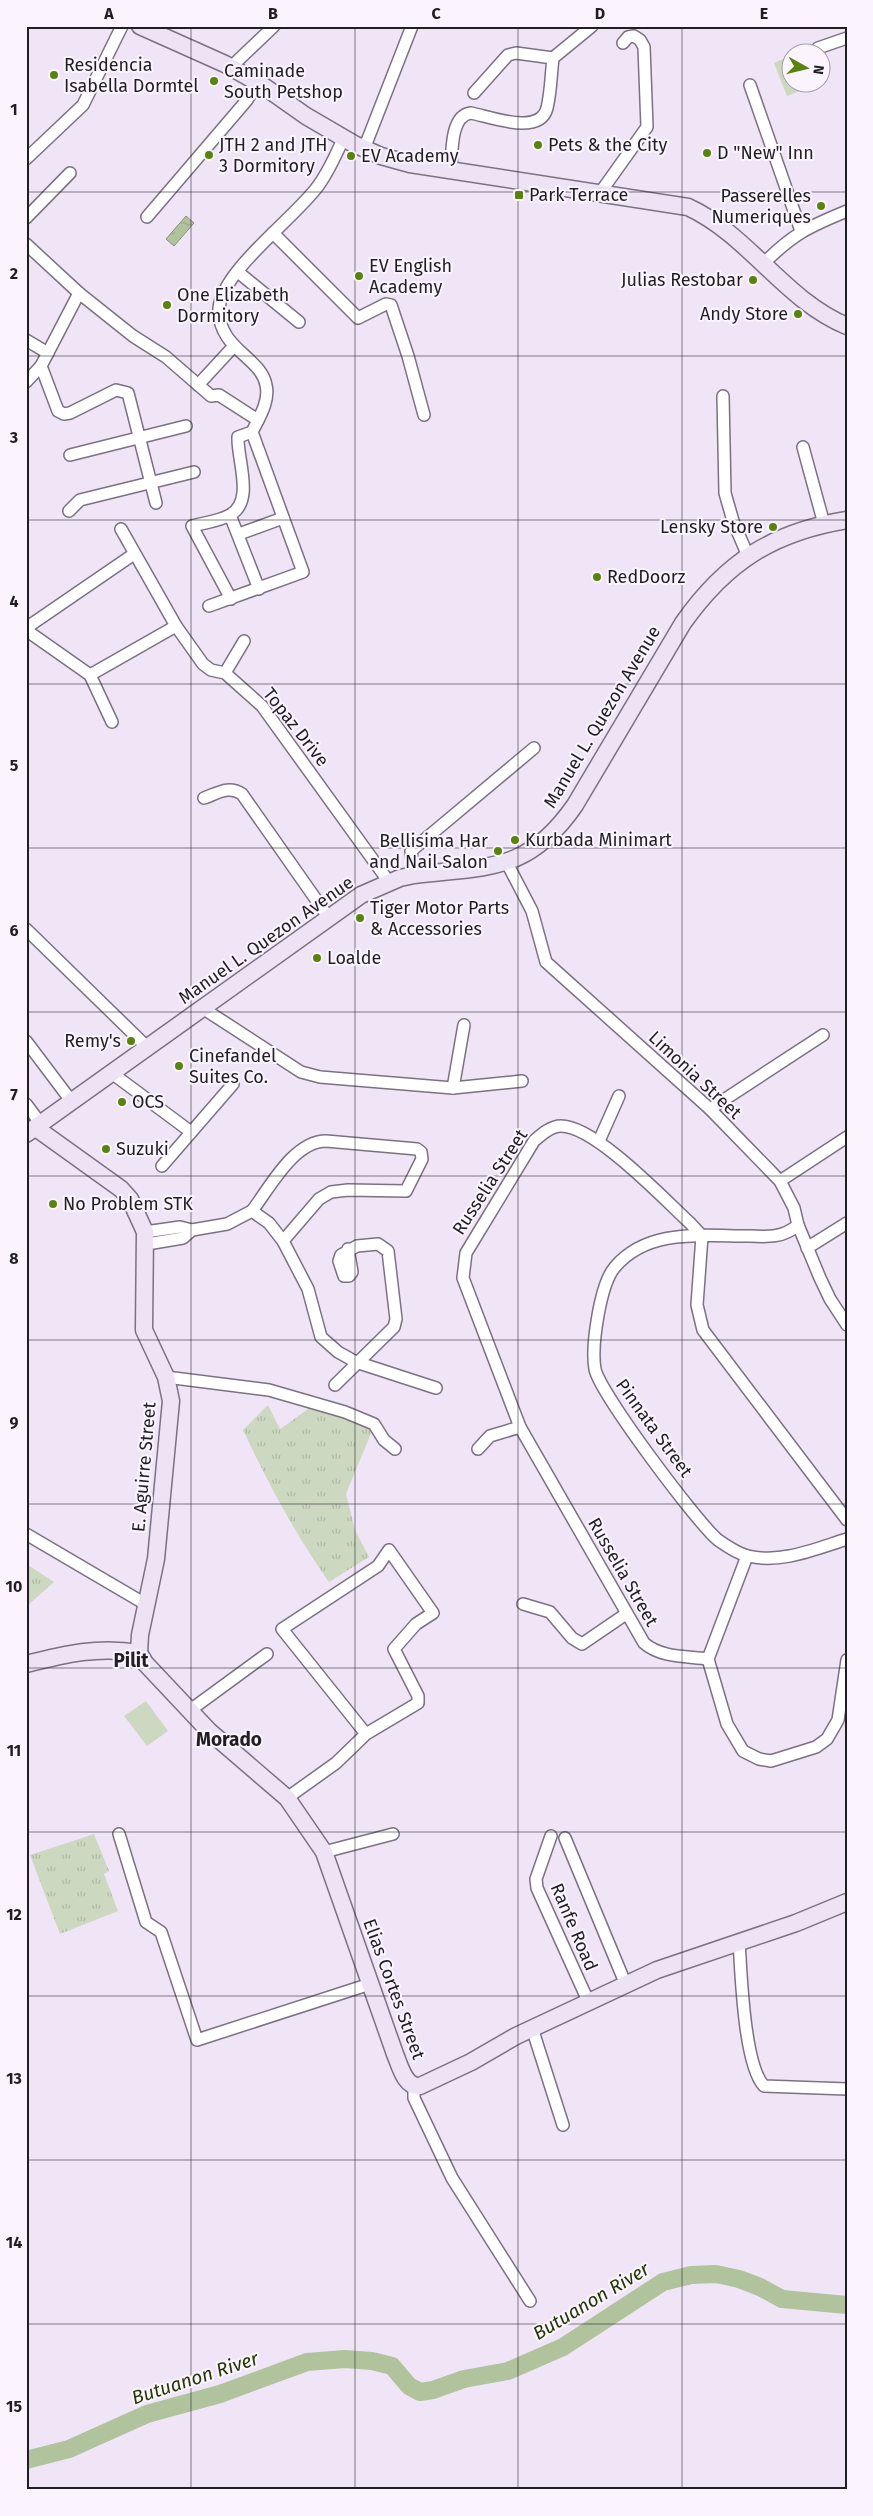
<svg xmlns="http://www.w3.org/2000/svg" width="873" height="2516" font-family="'Fira Sans',sans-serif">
<defs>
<pattern id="grass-tufts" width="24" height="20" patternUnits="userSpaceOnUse" patternTransform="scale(1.25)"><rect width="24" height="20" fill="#cdd8c1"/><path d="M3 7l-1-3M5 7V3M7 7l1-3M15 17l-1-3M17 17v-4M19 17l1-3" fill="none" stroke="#b0b9a6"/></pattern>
<pattern id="water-ripples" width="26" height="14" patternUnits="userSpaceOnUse" patternTransform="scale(1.25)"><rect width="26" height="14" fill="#b0c39d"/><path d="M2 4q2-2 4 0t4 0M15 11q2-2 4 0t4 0" fill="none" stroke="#97a787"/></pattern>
</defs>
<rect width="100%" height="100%" fill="#f0e5f7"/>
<g fill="url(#grass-tufts)">
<path d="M 315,1404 L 372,1431 L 346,1494 L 355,1530 L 369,1557 L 329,1582 C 295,1534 268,1483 243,1430 L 268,1405 L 280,1429 Z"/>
<path d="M 26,1540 L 28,1565 L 54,1582 L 26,1607 Z"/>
<path d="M 94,1834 L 109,1871 L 104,1874 L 118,1911 L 60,1934 L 30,1855 Z"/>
</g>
<g fill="#cdd8c1">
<path d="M 790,56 L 790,82 L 805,83 L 807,88 L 787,96 L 774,63 Z"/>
<path d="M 146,1701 L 168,1731 L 147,1746 L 124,1716 Z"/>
</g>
<path fill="url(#water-ripples)" stroke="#859178" d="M 186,216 L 194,223 L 174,246 L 166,239 Z"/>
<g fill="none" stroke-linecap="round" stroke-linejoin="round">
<path stroke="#b0c39d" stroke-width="18" d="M 26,2460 L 69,2449 L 147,2414 L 220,2394 L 307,2362 L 345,2359 L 372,2361 L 392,2366 L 409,2386 L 420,2392 L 433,2390 L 464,2379 L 508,2371 L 563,2347 L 663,2282 L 691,2275 L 716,2274 L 739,2279 L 760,2287 L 782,2299 L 847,2305"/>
<g stroke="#7b7181" stroke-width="14">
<g id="street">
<path d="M 818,48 L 847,38"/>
<path d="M 231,67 L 274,26"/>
<path d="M 750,85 L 801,231"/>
<path d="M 474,93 L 508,55 L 516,53 L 553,58"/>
<path d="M 364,149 L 412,26"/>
<path d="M 26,159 L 83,105 L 122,26"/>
<path d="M 451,170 C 452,154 450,115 471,113 C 491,117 540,136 547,108 C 551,92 551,74 553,58 L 592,26"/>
<path d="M 600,193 L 647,127 L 644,47 L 640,40 L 634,36 L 628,37 L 623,43"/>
<path d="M 147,217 L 247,100 L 257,83"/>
<path d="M 26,218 L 70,173"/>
<path d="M 273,233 L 358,318 L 386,304 L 391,305 L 408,356 L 424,415"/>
<path d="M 26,244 L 79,293 L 133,336 L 166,357 L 211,396 L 219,395 L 258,420"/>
<path d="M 763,264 C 793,234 808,227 847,211"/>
<path d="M 238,272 L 299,322"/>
<path d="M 26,340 L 48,353"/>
<path d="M 41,366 L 58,411 L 64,414 L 70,413 L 116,390 L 128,393 L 156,503"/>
<path d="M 26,382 L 41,366 L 79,293"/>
<path d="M 198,385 L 234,346"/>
<path d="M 723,396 L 725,493 L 733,521 L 748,556"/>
<path d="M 803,447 L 824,524"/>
<path d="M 70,455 L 186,426"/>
<path d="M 69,511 L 80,500 L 194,472"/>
<path d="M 230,515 L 259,589"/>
<path d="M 121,529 L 176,626 L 203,664 L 211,670 L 225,673 L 262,706 L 389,882"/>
<path d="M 239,534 L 283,518"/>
<path d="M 231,599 L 192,526 C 203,523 220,521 230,515 C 255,501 237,460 238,437 L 252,432"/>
<path d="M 209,606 L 303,572 L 252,432 C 259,418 270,401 266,385 C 261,357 218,349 219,309 C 221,271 295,218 318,186 C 329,171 336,155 343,139"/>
<path d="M 26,628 L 134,554"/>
<path d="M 26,630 L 90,675 L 112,722"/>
<path d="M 225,673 L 244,641"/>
<path d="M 90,675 L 176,626"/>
<path d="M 204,798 C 218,793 229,785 242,794 L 329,918"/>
<path d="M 507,863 L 532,911 L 546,962 L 710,1109 L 780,1181 L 794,1208 L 798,1225 L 820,1278 L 830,1299 L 847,1325"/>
<path d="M 414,875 L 411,851 L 534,748"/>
<path d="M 26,929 L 148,1048"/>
<path d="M 204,1009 L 301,1072 L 320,1077 L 453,1088 L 522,1081"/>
<path d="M 26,1041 L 72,1102"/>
<path d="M 113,1074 L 191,1132"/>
<path d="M 453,1088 L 464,1025"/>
<path d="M 26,1104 L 41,1124"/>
<path d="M 710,1109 L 823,1035"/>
<path d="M 599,1141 L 619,1096"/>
<path d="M 162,1166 L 233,1084"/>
<path d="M 780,1181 L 847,1137"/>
<path d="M 252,1211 C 270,1187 294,1141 326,1141 L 417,1149 L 421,1152 L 422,1159 L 406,1191 L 348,1190 L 331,1192 L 319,1199 L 283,1241"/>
<path d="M 798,1225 C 783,1238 768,1237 749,1236 C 703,1236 648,1228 615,1267 C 600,1284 591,1347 595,1369 C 599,1392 698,1524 718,1540 C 725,1545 739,1554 748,1556 C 781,1564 815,1549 847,1539"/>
<path d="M 145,1232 L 180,1227 L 192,1230 L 227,1224 L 252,1211 L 269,1223 L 283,1241 L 308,1289 L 321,1337 L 338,1352 L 356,1362 L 436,1388"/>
<path d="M 147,1244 L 183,1238 L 192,1230"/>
<path d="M 807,1248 L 847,1223"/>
<path d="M 166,1377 L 269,1390 L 345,1412 L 374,1424 L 384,1440 L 395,1449"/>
<path d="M 335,1385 L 394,1327 L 396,1319 L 388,1251 L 378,1244 L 357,1246 L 341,1255 L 339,1261 L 344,1276 L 349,1276 L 352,1272 L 348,1249"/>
<path d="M 478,1449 L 490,1436 L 520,1427"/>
<path d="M 26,1534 L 147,1605"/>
<path d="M 747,1556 L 708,1659 L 727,1724 L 743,1751 L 759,1759 L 771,1761 L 816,1747 L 827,1739 L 838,1720 L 847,1660"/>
<path d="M 523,1604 L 550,1612 L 572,1638 L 582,1644 L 626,1614"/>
<path d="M 708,1659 C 687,1656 661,1658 644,1643 L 520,1427 L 463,1278 L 466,1253 L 534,1141 C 542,1134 551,1126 561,1126 C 595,1126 663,1198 690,1223 L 702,1236 L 697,1305 L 703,1330 L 847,1520"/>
<path d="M 189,1711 L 267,1654"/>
<path d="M 287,1798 L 336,1763 L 366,1734 L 418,1703 L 418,1696 L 394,1649 L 416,1624 L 433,1613 L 389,1550 L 378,1566 L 282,1629 L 366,1734"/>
<path d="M 119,1834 L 146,1922 L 161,1932 L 197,2040 L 370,1984"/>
<path d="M 551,1836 L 536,1879 L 537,1888 L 589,2003"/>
<path d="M 565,1838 L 626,1985"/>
<path d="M 324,1852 L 393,1834"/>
<path d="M 739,1941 C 741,1973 744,2065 764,2086 L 847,2089"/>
<path d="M 532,2028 L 563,2125"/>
<path d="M 414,2087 L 414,2098 L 452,2178 L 530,2301"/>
</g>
</g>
<g stroke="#7b7181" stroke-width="19">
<g id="secondary">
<path d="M 140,26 L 225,64 L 262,85 L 306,116 L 354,144 L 381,156 L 410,164 L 688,207 C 749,235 784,300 847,326"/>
<path d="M 36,1128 L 121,1189 L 130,1199 L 145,1232 L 144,1330 L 166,1377 L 171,1401 L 156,1559 L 140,1635 L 139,1653"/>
<path d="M 26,1134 L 361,895 L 400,878 L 414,875 C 488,866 528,873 575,805 L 683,623 C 726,562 773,532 847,520"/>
<path d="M 26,1664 C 66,1654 98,1646 139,1653 L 145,1663 L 209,1731 L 287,1798 L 324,1852 L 395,2054 C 400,2066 405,2088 420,2086 L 471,2062 L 516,2036 L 657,1970 L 796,1923 L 847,1902"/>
</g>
</g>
<use href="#street" stroke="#fff" stroke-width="11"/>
<use href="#secondary" stroke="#eee2f5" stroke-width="16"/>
</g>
<path fill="none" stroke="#201d23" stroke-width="1" stroke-opacity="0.55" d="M 191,26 L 191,2490M 355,26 L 355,2490M 518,26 L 518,2490M 682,26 L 682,2490M 26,192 L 847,192M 26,356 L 847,356M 26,520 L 847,520M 26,684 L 847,684M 26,848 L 847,848M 26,1012 L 847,1012M 26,1176 L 847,1176M 26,1340 L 847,1340M 26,1504 L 847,1504M 26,1668 L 847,1668M 26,1832 L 847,1832M 26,1996 L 847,1996M 26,2160 L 847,2160M 26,2324 L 847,2324"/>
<g fill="#58840e" stroke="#fbf4ff" stroke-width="2">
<circle cx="54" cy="75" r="5"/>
<circle cx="214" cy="81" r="5"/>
<circle cx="538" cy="145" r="5"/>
<circle cx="707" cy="153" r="5"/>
<circle cx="209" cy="155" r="5"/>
<circle cx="351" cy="156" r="5"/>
<rect x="514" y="190" width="10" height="10" rx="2.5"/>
<circle cx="821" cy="206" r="5"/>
<circle cx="359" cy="276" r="5"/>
<circle cx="753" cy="280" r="5"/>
<circle cx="167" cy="305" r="5"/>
<circle cx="798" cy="314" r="5"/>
<circle cx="773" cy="527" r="5"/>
<circle cx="597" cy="577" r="5"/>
<circle cx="515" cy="840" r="5"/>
<circle cx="498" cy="851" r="5"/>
<circle cx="360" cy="918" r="5"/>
<circle cx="317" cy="958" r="5"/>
<circle cx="131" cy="1041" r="5"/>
<circle cx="179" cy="1066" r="5"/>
<circle cx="122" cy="1102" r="5"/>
<circle cx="106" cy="1149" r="5"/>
<circle cx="53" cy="1204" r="5"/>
</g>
<g text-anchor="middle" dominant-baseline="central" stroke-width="4" stroke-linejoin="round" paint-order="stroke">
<g font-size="18" fill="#201d23" stroke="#fbf4ff" text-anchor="start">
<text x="64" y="65">Residencia<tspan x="64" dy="21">Isabella Dormtel</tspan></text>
<text x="224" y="71">Caminade<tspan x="224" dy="21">South Petshop</tspan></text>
<text x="219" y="145">JTH 2 and JTH<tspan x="219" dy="21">3 Dormitory</tspan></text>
<text x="548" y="145">Pets &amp; the City</text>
<text x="717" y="153">D "New" Inn</text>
<text x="361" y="156">EV Academy</text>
<text x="529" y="195">Park Terrace</text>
<text x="811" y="196" text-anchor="end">Passerelles<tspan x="811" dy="21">Numeriques</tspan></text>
<text x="369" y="266">EV English<tspan x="369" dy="21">Academy</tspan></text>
<text x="743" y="280" text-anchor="end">Julias Restobar</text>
<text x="177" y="295">One Elizabeth<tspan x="177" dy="21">Dormitory</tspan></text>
<text x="788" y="314" text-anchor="end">Andy Store</text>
<text x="763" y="527" text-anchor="end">Lensky Store</text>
<text x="607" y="577">RedDoorz</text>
<text x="525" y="840">Kurbada Minimart</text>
<text x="488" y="841" text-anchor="end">Bellisima Har<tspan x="488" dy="21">and Nail Salon</tspan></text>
<text x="370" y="908">Tiger Motor Parts<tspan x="370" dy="21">&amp; Accessories</tspan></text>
<text x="327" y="958">Loalde</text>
<text x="121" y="1041" text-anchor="end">Remy's</text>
<text x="189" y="1056">Cinefandel<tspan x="189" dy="21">Suites Co.</tspan></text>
<text x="132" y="1102">OCS</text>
<text x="116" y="1149">Suzuki</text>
<text x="63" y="1204">No Problem STK</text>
</g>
<g font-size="18" fill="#201d23" stroke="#fbf4ff">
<text transform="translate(602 717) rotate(-59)">Manuel L. Quezon Avenue</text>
<text transform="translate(296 727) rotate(52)">Topaz Drive</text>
<text transform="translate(266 940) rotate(-35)">Manuel L. Quezon Avenue</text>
<text transform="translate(695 1075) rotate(43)">Limonia Street</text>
<text transform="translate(490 1182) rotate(-57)">Russelia Street</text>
<text transform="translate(654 1428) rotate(54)">Pinnata Street</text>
<text transform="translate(144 1467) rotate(-85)">E. Aguirre Street</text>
<text transform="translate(623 1572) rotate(60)">Russelia Street</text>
<text transform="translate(574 1927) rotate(67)">Ranfe Road</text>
<text transform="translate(394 1989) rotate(70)">Elias Cortes Street</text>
</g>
<g font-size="19" font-weight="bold" fill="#201d23" stroke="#fbf4ff">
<text x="131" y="1660">Pilit</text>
<text x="229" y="1739">Morado</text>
</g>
<g font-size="19" font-style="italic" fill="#223800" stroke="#fbf4ff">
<text transform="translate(591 2301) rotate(-31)">Butuanon River</text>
<text transform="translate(195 2378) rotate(-18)">Butuanon River</text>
</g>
</g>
<rect width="873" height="2516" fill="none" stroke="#fbf4ff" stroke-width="55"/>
<g transform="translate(806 68) rotate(98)"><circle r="24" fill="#fbf4ff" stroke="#a39ea7"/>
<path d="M0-4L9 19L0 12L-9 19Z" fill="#58840e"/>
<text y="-8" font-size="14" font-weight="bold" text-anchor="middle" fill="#201d23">N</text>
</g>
<rect x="28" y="28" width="818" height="2460" fill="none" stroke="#201d23" stroke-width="2"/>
<g font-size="16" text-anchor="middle" font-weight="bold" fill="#201d23">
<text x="109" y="19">A</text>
<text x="273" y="19">B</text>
<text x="436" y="19">C</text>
<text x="600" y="19">D</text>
<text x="764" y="19">E</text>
<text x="14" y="115">1</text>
<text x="14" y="279">2</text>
<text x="14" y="443">3</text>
<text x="14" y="607">4</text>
<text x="14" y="771">5</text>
<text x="14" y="936">6</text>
<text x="14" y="1100">7</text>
<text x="14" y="1264">8</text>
<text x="14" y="1428">9</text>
<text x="14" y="1592">10</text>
<text x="14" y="1756">11</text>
<text x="14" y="1920">12</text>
<text x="14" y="2084">13</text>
<text x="14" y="2248">14</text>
<text x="14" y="2412">15</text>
</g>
</svg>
